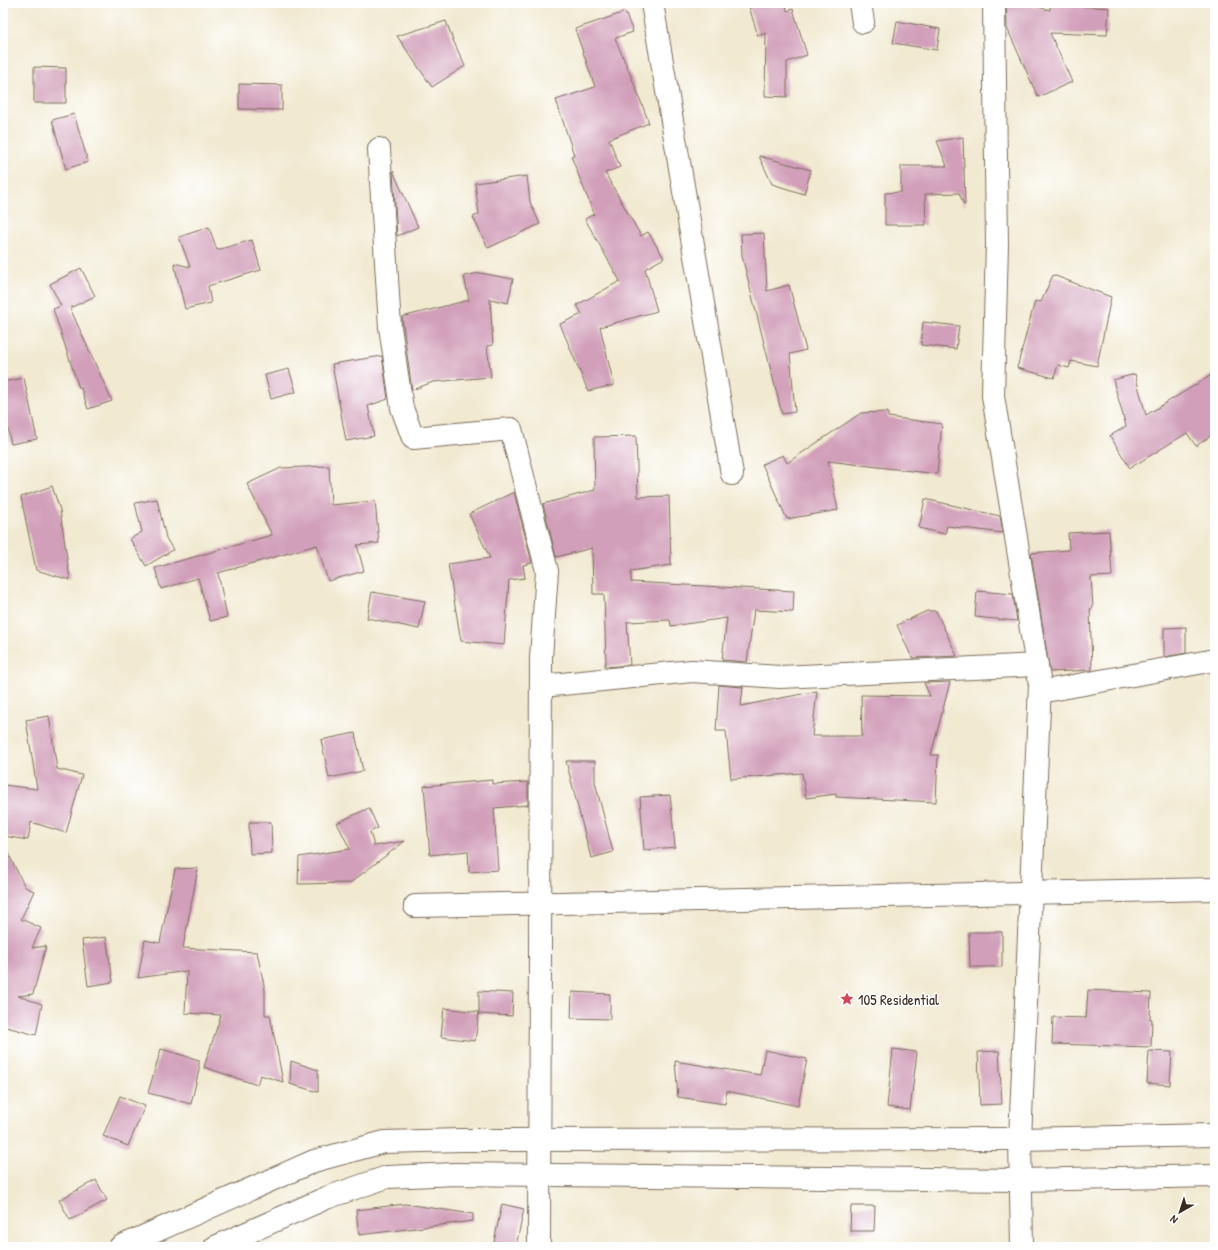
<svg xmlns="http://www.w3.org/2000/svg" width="1218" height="1250" font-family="'Patrick Hand',sans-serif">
<rect width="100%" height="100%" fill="#fff"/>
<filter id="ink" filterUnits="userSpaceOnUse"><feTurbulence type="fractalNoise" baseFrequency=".025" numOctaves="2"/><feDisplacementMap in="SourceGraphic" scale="8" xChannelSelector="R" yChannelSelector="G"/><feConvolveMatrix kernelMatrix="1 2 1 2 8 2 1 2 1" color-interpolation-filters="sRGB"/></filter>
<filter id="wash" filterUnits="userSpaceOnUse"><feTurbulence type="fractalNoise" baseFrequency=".012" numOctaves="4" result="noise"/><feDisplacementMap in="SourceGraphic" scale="16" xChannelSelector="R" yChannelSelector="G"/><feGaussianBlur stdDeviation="0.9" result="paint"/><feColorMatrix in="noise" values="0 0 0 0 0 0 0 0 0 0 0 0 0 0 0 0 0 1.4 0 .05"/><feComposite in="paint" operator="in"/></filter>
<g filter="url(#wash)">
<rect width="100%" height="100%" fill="#f1e9d0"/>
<g id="blocks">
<g fill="#d19fb9">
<path d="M 748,3 L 786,3 L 787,11 L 793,9 L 807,55 L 787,62 L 787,97 L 765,96 L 766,33 L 758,36 Z"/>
<path d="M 1006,3 L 1021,3 L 1050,10 L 1050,3 L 1083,3 L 1083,6 L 1109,8 L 1107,35 L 1050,33 L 1072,82 L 1038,97 L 1007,28 Z"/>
<path d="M 625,12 L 633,32 L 615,38 L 635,86 L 649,123 L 609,139 L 620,167 L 605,173 L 641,236 L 648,232 L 664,258 L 645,269 L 657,311 L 600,327 L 614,385 L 588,391 L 560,324 L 582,314 L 577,305 L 620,281 L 585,219 L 594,214 L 571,156 L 574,155 L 556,100 L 595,87 L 575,29 Z"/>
<path d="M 446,21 L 453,40 L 465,66 L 432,87 L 397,36 Z"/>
<path d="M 897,21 L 940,29 L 937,50 L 893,43 Z"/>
<path d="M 34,67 L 66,68 L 66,103 L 34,103 Z"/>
<path d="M 239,84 L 282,85 L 282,110 L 239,109 Z"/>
<path d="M 74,114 L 88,162 L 66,169 L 52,120 Z"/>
<path d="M 963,137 L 965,205 L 964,205 L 959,193 L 925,194 L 926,225 L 885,225 L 885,193 L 901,192 L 901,166 L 947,166 L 937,141 Z"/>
<path d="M 759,156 L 811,170 L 804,194 L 772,184 Z"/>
<path d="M 393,171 L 418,227 L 397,236 L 393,172 Z"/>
<path d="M 527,176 L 530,202 L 540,224 L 488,248 L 473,217 L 479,214 L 475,183 Z"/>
<path d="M 209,227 L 217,250 L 252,240 L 261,270 L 208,286 L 211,303 L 185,309 L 174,263 L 190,267 L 179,237 Z"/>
<path d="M 764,233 L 767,291 L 789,285 L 806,350 L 790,354 L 795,412 L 782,414 L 742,256 L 741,234 Z"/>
<path d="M 81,268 L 95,296 L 70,308 L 112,401 L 88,409 L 81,388 L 79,388 L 53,309 L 61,306 L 50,284 Z"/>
<path d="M 480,273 L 513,279 L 508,303 L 490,299 L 493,345 L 487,346 L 491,377 L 433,382 L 412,390 L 402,317 L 469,300 L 464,276 Z"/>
<path d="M 1053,275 L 1111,297 L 1097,366 L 1071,361 L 1069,368 L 1058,365 L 1054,378 L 1017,368 L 1035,301 L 1041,302 Z"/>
<path d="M 923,322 L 959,326 L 956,349 L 921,345 Z"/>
<path d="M 382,356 L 388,399 L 368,406 L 374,436 L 346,441 L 332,364 Z"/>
<path d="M 289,369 L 296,392 L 271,399 L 265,375 Z"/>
<path d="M 1215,373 L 1215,433 L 1196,446 L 1187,433 L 1130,468 L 1110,436 L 1126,426 L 1113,380 L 1135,374 L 1146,415 Z"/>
<path d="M 24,378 L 37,439 L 11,444 L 3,406 L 3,382 Z"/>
<path d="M 888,412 L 888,417 L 942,424 L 937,474 L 828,461 L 838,510 L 787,519 L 762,464 L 783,455 L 787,463 L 861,413 Z"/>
<path d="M 636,436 L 638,497 L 669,496 L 671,565 L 631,571 L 631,582 L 794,591 L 793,612 L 754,610 L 747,662 L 722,660 L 727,618 L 671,626 L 670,620 L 627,622 L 630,665 L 605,667 L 605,663 L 606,663 L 604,594 L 593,594 L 592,548 L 556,557 L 543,504 L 595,490 L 594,437 Z"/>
<path d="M 329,466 L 331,505 L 375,501 L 379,543 L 357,545 L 364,571 L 328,581 L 317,545 L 218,573 L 227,617 L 210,621 L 198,578 L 161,589 L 155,568 L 272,535 L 247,484 L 281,468 Z"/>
<path d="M 52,486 L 60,510 L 70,580 L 36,570 L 21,497 Z"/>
<path d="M 514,492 L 532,563 L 523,565 L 525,578 L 509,580 L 504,645 L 461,641 L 448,564 L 490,558 L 469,514 Z"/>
<path d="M 157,499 L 166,538 L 173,550 L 146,566 L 130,539 L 142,532 L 135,503 Z"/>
<path d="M 925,499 L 1000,516 L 1003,533 L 947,526 L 945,534 L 919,528 Z"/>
<path d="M 1109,531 L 1112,576 L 1091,577 L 1093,608 L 1090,609 L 1092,670 L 1050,672 L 1031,553 L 1069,550 L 1068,533 Z"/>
<path d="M 977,591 L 1013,594 L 1017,621 L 975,617 Z"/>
<path d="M 372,592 L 425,601 L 419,629 L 367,618 Z"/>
<path d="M 927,611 L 936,611 L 957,656 L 912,658 L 897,625 Z"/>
<path d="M 1186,627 L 1186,653 L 1164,657 L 1164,628 Z"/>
<path d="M 950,682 L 931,755 L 938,755 L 936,802 L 836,797 L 836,794 L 806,798 L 802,773 L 731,779 L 726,731 L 716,731 L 719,685 L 743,687 L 741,706 L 817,691 L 812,736 L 862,736 L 861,695 L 930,696 L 924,683 Z"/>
<path d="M 49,716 L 57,769 L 82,775 L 66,833 L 31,822 L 28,840 L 3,836 L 3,785 L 37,789 L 26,720 Z"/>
<path d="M 355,733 L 363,771 L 329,778 L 321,740 Z"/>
<path d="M 566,761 L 595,761 L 595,782 L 613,852 L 591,858 Z"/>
<path d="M 492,780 L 492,784 L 528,782 L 528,805 L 494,808 L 498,870 L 469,872 L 468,851 L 430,855 L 424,786 Z"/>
<path d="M 670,795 L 675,847 L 644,850 L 640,797 Z"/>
<path d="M 369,808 L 378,828 L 370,832 L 374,846 L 405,841 L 350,883 L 298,884 L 299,857 L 350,849 L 337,823 Z"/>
<path d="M 249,822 L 271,822 L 272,853 L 250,854 Z"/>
<path d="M 3,843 L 25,887 L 34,891 L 21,919 L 41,928 L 32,948 L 46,946 L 33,994 L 18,996 L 42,1004 L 36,1035 L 3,1026 Z"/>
<path d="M 198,868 L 183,948 L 257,952 L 265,990 L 265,1015 L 270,1015 L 283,1082 L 260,1075 L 257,1085 L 204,1067 L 221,1015 L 185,1013 L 187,971 L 138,978 L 145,940 L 160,943 L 175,869 Z"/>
<path d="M 969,932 L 1002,932 L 1002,967 L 970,967 Z"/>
<path d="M 106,937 L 113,982 L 88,986 L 82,940 Z"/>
<path d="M 1088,990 L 1151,993 L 1150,1019 L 1152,1019 L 1151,1047 L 1052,1044 L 1053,1017 L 1086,1018 Z"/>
<path d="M 479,991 L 513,993 L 512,1016 L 479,1014 Z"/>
<path d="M 572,992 L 610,994 L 610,1019 L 571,1018 Z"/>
<path d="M 444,1008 L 479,1012 L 475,1041 L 441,1037 Z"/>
<path d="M 161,1049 L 199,1060 L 199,1070 L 191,1104 L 148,1093 Z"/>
<path d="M 893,1049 L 917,1052 L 910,1110 L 887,1107 Z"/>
<path d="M 765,1050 L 807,1059 L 798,1106 L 727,1091 L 725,1104 L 678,1097 L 675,1061 L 760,1075 Z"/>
<path d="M 999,1051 L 1002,1104 L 980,1105 L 978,1052 Z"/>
<path d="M 1149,1051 L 1172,1052 L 1170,1085 L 1147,1083 Z"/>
<path d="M 291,1061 L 318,1070 L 318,1092 L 290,1084 Z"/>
<path d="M 120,1096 L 145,1106 L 128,1146 L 103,1136 Z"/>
<path d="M 96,1180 L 107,1200 L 70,1220 L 59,1200 Z"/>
<path d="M 405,1204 L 473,1214 L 473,1221 L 359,1235 L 356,1210 Z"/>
<path d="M 502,1204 L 524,1209 L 516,1246 L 494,1242 Z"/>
<path d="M 851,1206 L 875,1206 L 874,1231 L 850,1231 Z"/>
</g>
</g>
</g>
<g filter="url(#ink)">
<use href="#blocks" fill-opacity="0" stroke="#7b6d5c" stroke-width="1"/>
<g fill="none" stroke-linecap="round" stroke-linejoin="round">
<g stroke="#7b6d5c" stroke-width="24">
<g id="street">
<path d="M 652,3 L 732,474"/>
<path d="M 860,3 L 863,22"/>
<path d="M 994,3 L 997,244 L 993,396 L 1040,685 L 1020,1139 L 1022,1247"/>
<path d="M 379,149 L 390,327 L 402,408 L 413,438 L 511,429 L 547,571 L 541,658 L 539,1247"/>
<path d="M 542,686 L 692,671 L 780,677 L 1037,665"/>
<path d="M 1040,692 L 1215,660"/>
<path d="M 415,906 L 1215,889"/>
</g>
</g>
<g stroke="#7b6d5c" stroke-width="24">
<g id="secondary">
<path d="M 120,1247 L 314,1161 L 384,1142 L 461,1140 L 1020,1139 L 1215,1135"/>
<path d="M 215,1247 L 326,1198 L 387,1177 L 456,1174 L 1019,1180 L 1215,1176"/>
</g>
</g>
<use href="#street" stroke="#fff" stroke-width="22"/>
<use href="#secondary" stroke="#fff" stroke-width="22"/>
</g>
</g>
<defs>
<g id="sight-bare" transform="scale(1.08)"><path d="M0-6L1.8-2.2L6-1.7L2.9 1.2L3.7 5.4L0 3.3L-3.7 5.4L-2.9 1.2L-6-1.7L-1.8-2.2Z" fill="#d1495b" stroke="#fff" stroke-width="2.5" paint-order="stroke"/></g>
</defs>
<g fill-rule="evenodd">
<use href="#sight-bare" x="847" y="999"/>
</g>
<g text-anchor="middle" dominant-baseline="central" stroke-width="3" stroke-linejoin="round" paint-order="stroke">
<g font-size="15" fill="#3b2a1e" stroke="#fff" text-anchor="start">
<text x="858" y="999">105 Residential</text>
</g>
</g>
<rect width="1218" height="1250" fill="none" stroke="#fff" stroke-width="16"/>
<g transform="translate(1180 1212) rotate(219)" stroke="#ffffff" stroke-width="3" paint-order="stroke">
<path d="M0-3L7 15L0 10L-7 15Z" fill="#3b2a1e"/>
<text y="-6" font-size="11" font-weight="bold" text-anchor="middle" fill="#3b2a1e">N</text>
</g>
</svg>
